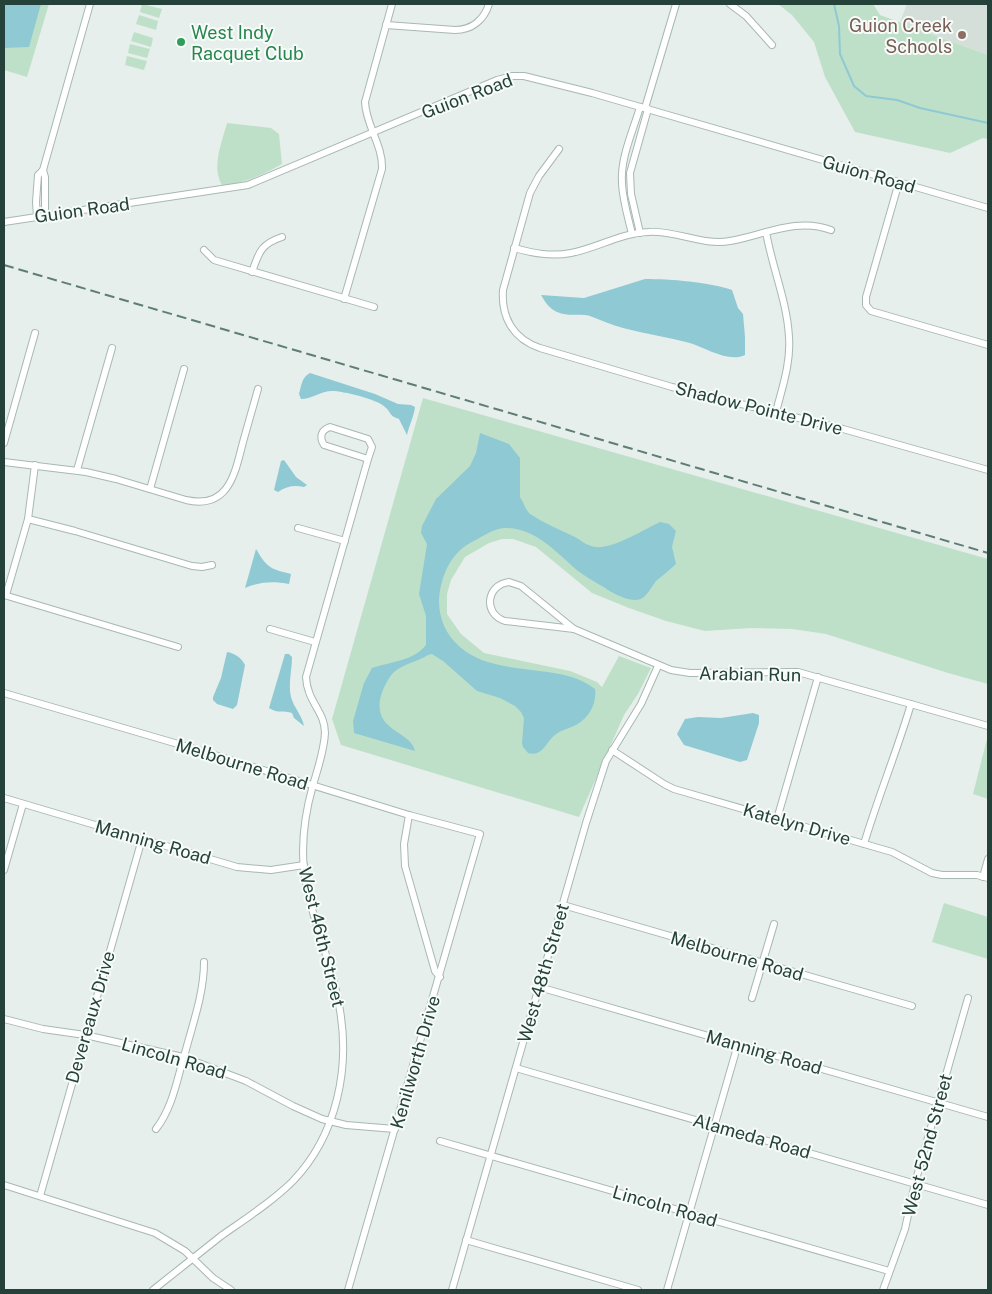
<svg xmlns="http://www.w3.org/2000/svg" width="992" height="1294" font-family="'Public Sans',sans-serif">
<rect width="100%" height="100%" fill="#e6efeb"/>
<path fill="#d4dfda" d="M 907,4 L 988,4 L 988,55 L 900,22 Z"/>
<g fill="#bfe0c8">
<path d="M 4,4 L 49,4 L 27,77 L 4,70 Z"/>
<path d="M 142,4 L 162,9 L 159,18 L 140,12 Z"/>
<path d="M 778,4 L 873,4 L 880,15 L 988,55 L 988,139 L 983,138 L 950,153 L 855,132 L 825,77 L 814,42 L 792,15 Z"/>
<path d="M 139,15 L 158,21 L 156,30 L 136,24 Z"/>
<path d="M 134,32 L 153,38 L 151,47 L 131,41 Z"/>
<path d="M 130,44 L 150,49 L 147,58 L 128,53 Z"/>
<path d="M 127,56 L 147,61 L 144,70 L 125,65 Z"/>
<path d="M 227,123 L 271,128 L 279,134 L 282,164 C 263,175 243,184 222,185 C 211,167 222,142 227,123 Z"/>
<path d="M 423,398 L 988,559 L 988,684 L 948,673 L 826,634 L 792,629 L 751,628 L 705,631 L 666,621 L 629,608 L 592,593 L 536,547 L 513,539 L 502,539 L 489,543 L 465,557 L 451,580 L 447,594 L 447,614 L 461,634 L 484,653 L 570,671 L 597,682 L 602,687 L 619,656 L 651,668 L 638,694 L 624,715 L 579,817 L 341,745 L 332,719 Z"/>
<path d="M 988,735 L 988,799 L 973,794 Z"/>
<path d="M 944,903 L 988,917 L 988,959 L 932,942 Z"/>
</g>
<g fill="#8ec9d4">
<path d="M 4,4 L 41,4 L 29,47 L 4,48 Z"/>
<path d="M 645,279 C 670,279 709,282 732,290 L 738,308 L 743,314 L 745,337 L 745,355 C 729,363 706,348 690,343 C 668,337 645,334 623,328 C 612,325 601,320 590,316 C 580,313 568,317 557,312 C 549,308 545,302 541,295 L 584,298 Z"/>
<path d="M 310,373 L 375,394 L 398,404 L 411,405 L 415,407 C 414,416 409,426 407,435 L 399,419 C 389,416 392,413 385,407 C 377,399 343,391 332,391 C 321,391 312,399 301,399 L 299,394 C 301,386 302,377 310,373 Z"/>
<path d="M 480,433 L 509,444 L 520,458 L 520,497 C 524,503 525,509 530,514 C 544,523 560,530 575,537 C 582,541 587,546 596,547 C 613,549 645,529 660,522 L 669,524 L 676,531 L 672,547 L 676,564 C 670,570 663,575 656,581 C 652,586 649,592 645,596 C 642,599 638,600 635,600 C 623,600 610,591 600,585 C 593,581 585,576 578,571 C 557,553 535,527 504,528 C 493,529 480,538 470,543 C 450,554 440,578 439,601 C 439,619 446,635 460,647 C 496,679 561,661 595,689 C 597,702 590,716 579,723 C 572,728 562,729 555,735 C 545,743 543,757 528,753 L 523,747 L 522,743 L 524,718 L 521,712 L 515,706 L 500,698 L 477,691 L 443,661 L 432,654 L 428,655 C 417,662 402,664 393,673 C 387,680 382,690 380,700 C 375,732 411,731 415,751 L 354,733 L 353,721 L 364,683 L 372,668 C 389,662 414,661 426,645 L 426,616 L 419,594 L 427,544 L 421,533 L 422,526 L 436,499 L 470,466 L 476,453 Z"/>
<path d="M 284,460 L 296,477 L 307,485 L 304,487 C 294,485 287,486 278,492 L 274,490 L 281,461 Z"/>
<path d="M 256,549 C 267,568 271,569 291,574 L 289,584 C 273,581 259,582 245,588 Z"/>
<path d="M 227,652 C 234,653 242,658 245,665 L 237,705 L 233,709 L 217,704 L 213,700 L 213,697 L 221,678 Z"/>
<path d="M 285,654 L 289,654 L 292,657 C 292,670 288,684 291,697 C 294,708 302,715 304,726 L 294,718 L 292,713 C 284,710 278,714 269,708 Z"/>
<path d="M 753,713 L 759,715 L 759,723 L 747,760 L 740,762 L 684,745 L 677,734 L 685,719 L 698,717 L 721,718 Z"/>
</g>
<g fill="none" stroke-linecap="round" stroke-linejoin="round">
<path stroke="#8ec9d4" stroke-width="2" d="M 834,4 L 839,26 L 840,54 L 854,86 L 866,96 L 897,100 L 920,108 L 988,123"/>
<g stroke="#a8b8b2" stroke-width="8">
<g id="minor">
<path d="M 730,4 L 746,16 L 772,45"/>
<path d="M 386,25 L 455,30 C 472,30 484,20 489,4"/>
<path d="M 645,108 L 676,4"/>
<path d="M 559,149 L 539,176 L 530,193 L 503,290 C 501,317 513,339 540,348 L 672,387 L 843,429 L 988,470"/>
<path d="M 899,182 L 866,297 L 866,305 L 871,311 L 988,345"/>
<path d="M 45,215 L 45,177 L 43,170 L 90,4"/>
<path d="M 37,216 L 36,202 L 38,175 L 43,170"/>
<path d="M 4,222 L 248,185 L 497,80 L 512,76 L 524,76 L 592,93 L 988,208"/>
<path d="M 766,232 C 772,267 787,301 789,337 C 791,363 782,388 776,412"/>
<path d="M 640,233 L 631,194 L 630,173 L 648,109"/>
<path d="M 632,234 C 628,217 623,201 622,184 C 620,158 633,131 640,107"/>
<path d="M 514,248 C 533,253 551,257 571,253 C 597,248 621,233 648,232 C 676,230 702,246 730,241 C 764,235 797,217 831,230"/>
<path d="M 204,250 L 214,260 L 374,307"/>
<path d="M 252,272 C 259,252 261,244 282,237"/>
<path d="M 344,299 L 382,169 C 383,145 366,126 365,102 L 392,4"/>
<path d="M 330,427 L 368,439 L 372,447 L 368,459 L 324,445 C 319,437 321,430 330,427 Z"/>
<path d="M 4,443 L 35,333"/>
<path d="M 4,462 L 86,472 L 116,479 L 186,500 C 229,510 235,473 243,442 C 248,424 253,407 258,389"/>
<path d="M 77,470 L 112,348"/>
<path d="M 150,489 L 184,369"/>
<path d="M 28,519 L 75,531 L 192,566 L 202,567 L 212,565"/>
<path d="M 298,528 L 345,541"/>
<path d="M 509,582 L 521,586 L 574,629 L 505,621 C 483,614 486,585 509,582 Z"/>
<path d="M 4,595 L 178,647"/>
<path d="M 6,595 L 28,519 L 35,465"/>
<path d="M 270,629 L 315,642"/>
<path d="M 574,629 L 671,670 L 690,673 L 798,672 L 988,726"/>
<path d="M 4,693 L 195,749 L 409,815 L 480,834 L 348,1290"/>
<path d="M 612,750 L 664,784 L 674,789 L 892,852 L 932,873 L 942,875 L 977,875 L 988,878"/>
<path d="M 4,798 L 237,867 L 271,870 L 304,865"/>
<path d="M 409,815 L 404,844 L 405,866 L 435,971 L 440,977"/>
<path d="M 777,819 L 818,677"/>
<path d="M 864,844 C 878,797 897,751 911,704"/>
<path d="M 4,870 L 23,804"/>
<path d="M 983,877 L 988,859"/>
<path d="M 563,905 L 912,1006"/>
<path d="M 539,987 L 988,1117"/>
<path d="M 752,998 L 774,924"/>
<path d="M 4,1019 L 43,1029 L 85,1035 L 183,1057 L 246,1081 L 293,1106 L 322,1119 L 346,1125 L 395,1129"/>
<path d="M 516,1068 L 988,1205"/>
<path d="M 156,1129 C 173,1107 177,1079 185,1053 C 193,1023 204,993 204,962"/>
<path d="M 440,1141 L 889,1271"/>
<path d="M 4,1185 L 155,1233 L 185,1251 L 213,1278 L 231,1290"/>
<path d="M 40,1196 L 142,839"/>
<path d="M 466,1240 L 638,1290"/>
<path d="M 153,1290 C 176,1272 198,1254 221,1236 C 245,1219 272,1202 293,1181 C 337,1135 351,1067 339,1005 C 331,960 310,917 304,870 C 301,841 305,813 313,785 C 318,768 324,751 325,733 C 325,711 307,702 306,677 L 368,459"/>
<path d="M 452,1290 L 586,823 L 606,761 L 641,704 L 658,666"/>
<path d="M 667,1290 L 738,1044"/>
<path d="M 883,1290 L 905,1229 L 915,1183 L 968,998"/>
</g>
</g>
<use href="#minor" stroke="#fff" stroke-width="6"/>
<path stroke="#5f7d75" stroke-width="2" stroke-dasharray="10 5" stroke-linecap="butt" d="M 4,265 L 988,553"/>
</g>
<circle fill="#8d6e63" stroke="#f7fbf9" stroke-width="2" cx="962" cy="35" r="5"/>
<circle fill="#2e9e5b" stroke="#f7fbf9" stroke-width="2" cx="181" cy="42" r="5"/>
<g text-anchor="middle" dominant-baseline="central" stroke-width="4" stroke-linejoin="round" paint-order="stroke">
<g font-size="18" fill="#785e54" stroke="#f7fbf9" text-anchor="end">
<text x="952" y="25">Guion Creek<tspan x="952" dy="21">Schools</tspan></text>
</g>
<g font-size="18" fill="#27864d" stroke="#f7fbf9" text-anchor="start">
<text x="191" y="32">West Indy<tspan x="191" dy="21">Racquet Club</tspan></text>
</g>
<g font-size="18" fill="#24423a" stroke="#f7fbf9">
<text transform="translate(467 96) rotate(-21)">Guion Road</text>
<text transform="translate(869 174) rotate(16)">Guion Road</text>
<text transform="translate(82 210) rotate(-8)">Guion Road</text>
<text transform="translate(759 408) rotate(14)">Shadow Pointe Drive</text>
<text transform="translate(750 674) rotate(1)">Arabian Run</text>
<text transform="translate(242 764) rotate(17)">Melbourne Road</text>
<text transform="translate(797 824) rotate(16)">Katelyn Drive</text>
<text transform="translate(153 842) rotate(16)">Manning Road</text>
<text transform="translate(322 937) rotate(76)">West 46th Street</text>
<text transform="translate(737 956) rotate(16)">Melbourne Road</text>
<text transform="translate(543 973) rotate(-74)">West 48th Street</text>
<text transform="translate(90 1017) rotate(-74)">Devereaux Drive</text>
<text transform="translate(764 1052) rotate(16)">Manning Road</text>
<text transform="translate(174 1058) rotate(16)">Lincoln Road</text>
<text transform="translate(415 1062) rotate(-74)">Kenilworth Drive</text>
<text transform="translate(752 1136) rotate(16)">Alameda Road</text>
<text transform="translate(927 1145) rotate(-75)">West 52nd Street</text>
<text transform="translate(665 1206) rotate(16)">Lincoln Road</text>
</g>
</g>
<rect width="992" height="1294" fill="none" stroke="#24423a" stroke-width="10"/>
</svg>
